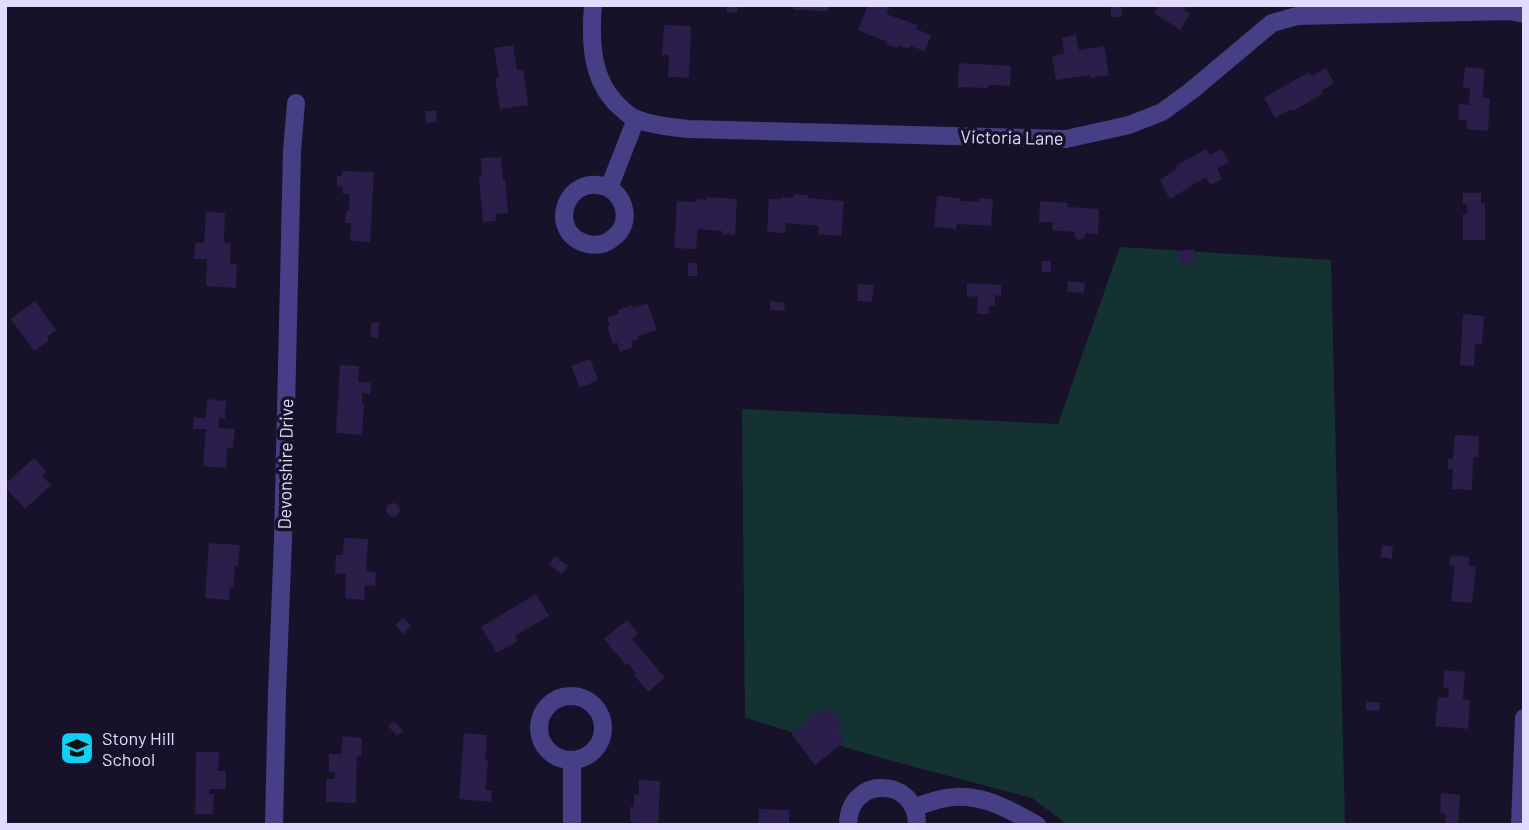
<svg xmlns="http://www.w3.org/2000/svg" width="1529" height="830" font-family="Barlow,sans-serif">
<rect width="100%" height="100%" fill="#171229"/>
<path fill="#153233" d="M 1120,247 L 1331,260 L 1345,825 L 1068,825 L 1032,798 L 892,761 L 745,718 L 742,409 L 1058,424 Z"/>
<g fill="#2a1e4a">
<path d="M 727,5 L 738,5 L 737,13 L 727,12 Z"/>
<path d="M 794,5 L 829,5 L 828,11 L 793,10 Z"/>
<path d="M 868,5 L 882,5 L 889,8 L 886,14 L 918,25 L 916,29 L 931,35 L 925,51 L 910,46 L 909,49 L 899,45 L 897,48 L 886,44 L 887,42 L 858,30 Z"/>
<path d="M 1111,5 L 1121,5 L 1122,17 L 1111,17 Z"/>
<path d="M 1159,5 L 1187,5 L 1184,10 L 1190,14 L 1180,30 L 1154,13 Z"/>
<path d="M 664,25 L 691,26 L 689,78 L 668,77 L 669,55 L 662,55 Z"/>
<path d="M 1076,35 L 1079,50 L 1104,46 L 1109,75 L 1090,78 L 1090,75 L 1056,80 L 1052,56 L 1064,54 L 1062,38 Z"/>
<path d="M 513,45 L 517,70 L 523,69 L 528,105 L 500,109 L 495,78 L 499,78 L 494,48 Z"/>
<path d="M 959,63 L 1011,66 L 1010,86 L 988,85 L 988,88 L 958,87 Z"/>
<path d="M 1465,67 L 1485,69 L 1482,97 L 1490,98 L 1488,131 L 1466,129 L 1467,121 L 1458,120 L 1459,104 L 1469,105 L 1470,88 L 1463,88 Z"/>
<path d="M 1326,68 L 1334,83 L 1321,91 L 1322,94 L 1293,111 L 1291,109 L 1275,118 L 1264,98 L 1309,72 L 1311,76 Z"/>
<path d="M 425,111 L 436,111 L 437,122 L 426,123 Z"/>
<path d="M 1206,149 L 1210,155 L 1221,149 L 1229,162 L 1217,169 L 1222,179 L 1210,185 L 1206,177 L 1170,199 L 1160,180 L 1177,169 L 1175,166 Z"/>
<path d="M 501,157 L 503,180 L 505,180 L 508,213 L 495,214 L 496,221 L 483,222 L 479,176 L 482,176 L 481,158 Z"/>
<path d="M 342,171 L 374,172 L 370,242 L 350,241 L 351,223 L 345,223 L 346,211 L 349,211 L 350,194 L 343,194 L 343,187 L 337,186 L 337,176 L 342,176 Z"/>
<path d="M 1463,193 L 1481,193 L 1481,203 L 1485,203 L 1485,240 L 1463,240 L 1463,214 L 1467,214 L 1467,204 L 1463,204 Z"/>
<path d="M 794,194 L 808,195 L 808,198 L 844,201 L 841,236 L 818,234 L 819,226 L 786,223 L 785,233 L 767,232 L 769,199 L 782,199 L 782,197 L 793,198 Z"/>
<path d="M 937,196 L 960,198 L 960,201 L 979,202 L 979,198 L 993,199 L 991,226 L 957,224 L 956,229 L 934,227 Z"/>
<path d="M 707,197 L 737,199 L 735,235 L 722,234 L 722,231 L 698,229 L 696,249 L 674,248 L 677,201 L 696,202 L 696,199 L 707,200 Z"/>
<path d="M 1040,201 L 1068,203 L 1067,207 L 1099,209 L 1098,234 L 1086,233 L 1084,238 L 1079,240 L 1075,237 L 1074,232 L 1052,230 L 1053,222 L 1039,222 Z"/>
<path d="M 206,212 L 225,213 L 224,242 L 231,243 L 230,264 L 237,264 L 236,288 L 206,286 L 207,259 L 194,259 L 195,243 L 204,243 Z"/>
<path d="M 1194,249 L 1196,262 L 1180,264 L 1179,251 Z"/>
<rect x="1042" y="261" width="9" height="11"/>
<rect x="688" y="263" width="9" height="13"/>
<path d="M 1068,281 L 1085,283 L 1084,293 L 1067,292 Z"/>
<path d="M 967,283 L 1001,285 L 1001,296 L 995,295 L 995,306 L 989,306 L 989,314 L 977,314 L 978,297 L 967,296 Z"/>
<path d="M 858,284 L 874,285 L 872,302 L 857,301 Z"/>
<path d="M 35,301 L 56,330 L 47,337 L 49,341 L 34,351 L 11,319 Z"/>
<path d="M 770,301 L 785,303 L 784,311 L 770,310 Z"/>
<path d="M 647,303 L 657,330 L 638,336 L 639,339 L 631,341 L 633,347 L 620,352 L 617,342 L 613,344 L 607,326 L 610,325 L 607,318 L 619,314 L 618,310 L 632,305 L 633,308 Z"/>
<path d="M 1463,314 L 1484,316 L 1482,344 L 1475,344 L 1474,366 L 1460,365 Z"/>
<path d="M 371,323 L 379,323 L 378,338 L 370,337 Z"/>
<path d="M 590,359 L 598,380 L 580,388 L 571,366 Z"/>
<path d="M 340,365 L 359,366 L 358,382 L 371,383 L 370,394 L 362,393 L 362,403 L 364,404 L 362,435 L 336,433 Z"/>
<path d="M 207,399 L 226,401 L 225,419 L 219,418 L 219,428 L 235,429 L 233,448 L 227,448 L 226,468 L 203,466 L 206,429 L 193,429 L 194,417 L 206,418 Z"/>
<path d="M 1455,435 L 1479,436 L 1478,457 L 1473,457 L 1472,490 L 1452,489 L 1453,469 L 1448,469 L 1448,459 L 1453,459 Z"/>
<path d="M 34,458 L 47,472 L 42,476 L 51,485 L 25,509 L 5,487 L 5,484 Z"/>
<circle cx="393" cy="510" r="7"/>
<path d="M 344,538 L 368,539 L 366,571 L 376,572 L 375,586 L 365,585 L 364,600 L 345,598 L 346,574 L 335,573 L 336,555 L 343,555 Z"/>
<path d="M 209,543 L 240,545 L 238,566 L 235,566 L 233,588 L 230,587 L 229,600 L 205,598 Z"/>
<path d="M 1382,545 L 1393,547 L 1392,559 L 1381,557 Z"/>
<path d="M 1451,555 L 1469,557 L 1469,566 L 1476,566 L 1472,603 L 1451,601 L 1455,566 L 1449,565 Z"/>
<path d="M 555,556 L 568,566 L 562,574 L 549,564 Z"/>
<path d="M 536,594 L 549,616 L 515,636 L 518,641 L 497,653 L 481,627 Z"/>
<path d="M 403,617 L 411,626 L 403,634 L 395,625 Z"/>
<path d="M 627,620 L 638,634 L 632,639 L 665,678 L 648,692 L 634,675 L 636,673 L 628,663 L 626,665 L 604,639 Z"/>
<path d="M 1444,670 L 1465,672 L 1463,699 L 1470,700 L 1468,729 L 1435,726 L 1438,697 L 1448,698 L 1449,688 L 1443,688 Z"/>
<path d="M 1366,701 L 1380,703 L 1379,711 L 1366,710 Z"/>
<path d="M 830,708 L 844,726 L 837,731 L 845,741 L 815,765 L 791,733 L 819,711 L 822,714 Z"/>
<path d="M 394,721 L 403,731 L 397,736 L 388,726 Z"/>
<path d="M 464,733 L 487,735 L 485,760 L 488,760 L 485,790 L 492,791 L 491,802 L 459,799 Z"/>
<path d="M 343,736 L 362,738 L 361,757 L 357,756 L 356,803 L 326,802 L 326,779 L 334,779 L 335,772 L 329,772 L 329,754 L 341,754 Z"/>
<path d="M 196,752 L 219,752 L 218,771 L 226,771 L 226,789 L 209,789 L 209,794 L 214,794 L 213,814 L 195,814 Z"/>
<path d="M 639,780 L 660,781 L 658,825 L 633,825 L 633,822 L 630,821 L 630,807 L 634,807 L 634,794 L 639,795 Z"/>
<path d="M 1441,793 L 1460,795 L 1458,825 L 1445,825 L 1446,814 L 1440,813 Z"/>
<path d="M 759,809 L 789,810 L 789,825 L 758,825 Z"/>
</g>
<g fill="none" stroke-linecap="round" stroke-linejoin="round">
<g stroke="#463f86" stroke-width="18">
<path d="M 593,5 C 590,42 591,82 621,108 C 626,113 633,118 639,120 C 655,126 672,127 688,129 L 1066,139 L 1129,125 L 1162,112 L 1191,91 L 1272,23 L 1297,16 L 1510,11 L 1524,14"/>
<path d="M 609,188 C 565,170 545,234 588,244 C 597,246 606,244 613,238 C 632,224 626,199 609,188 L 636,119"/>
<circle cx="571" cy="728" r="32"/>
<path d="M 572,761 L 572,825"/>
<path d="M 914,807 C 923,805 932,801 941,799 C 976,790 1007,808 1037,825"/>
<path d="M 274,825 L 277,694 L 283,539 L 292,151 L 296,103"/>
<path d="M 848,825 C 848,775 917,776 917,825"/>
<path d="M 1520,825 L 1524,718"/>
</g>
</g>
<defs>
<g id="school-square" transform="scale(1.75)"><rect x="-9" y="-9" width="18" height="18" rx="4" fill="#10d0f5" stroke="#171229"/><path d="M0-5L7-2L0 1L-7-2ZM-4 1L0 2.5L4 1V4Q0 6-4 4Z" fill="#111"/></g>
</defs>
<g fill-rule="evenodd">
<use href="#school-square" x="77" y="748"/>
</g>
<g text-anchor="middle" dominant-baseline="central" stroke-width="7" stroke-linejoin="round" paint-order="stroke">
<g font-size="18" fill="#e2dbfe" stroke="#171229">
<text transform="translate(1012 137) rotate(1)">Victoria Lane</text>
<text transform="translate(285 464) rotate(-89)">Devonshire Drive</text>
</g>
<g font-size="18" fill="#e2dbfe" stroke="#171229" text-anchor="start">
<text x="102" y="738">Stony Hill<tspan x="102" dy="21">School</tspan></text>
</g>
</g>
<rect width="1529" height="830" fill="none" stroke="#e2dbfe" stroke-width="14"/>
</svg>
